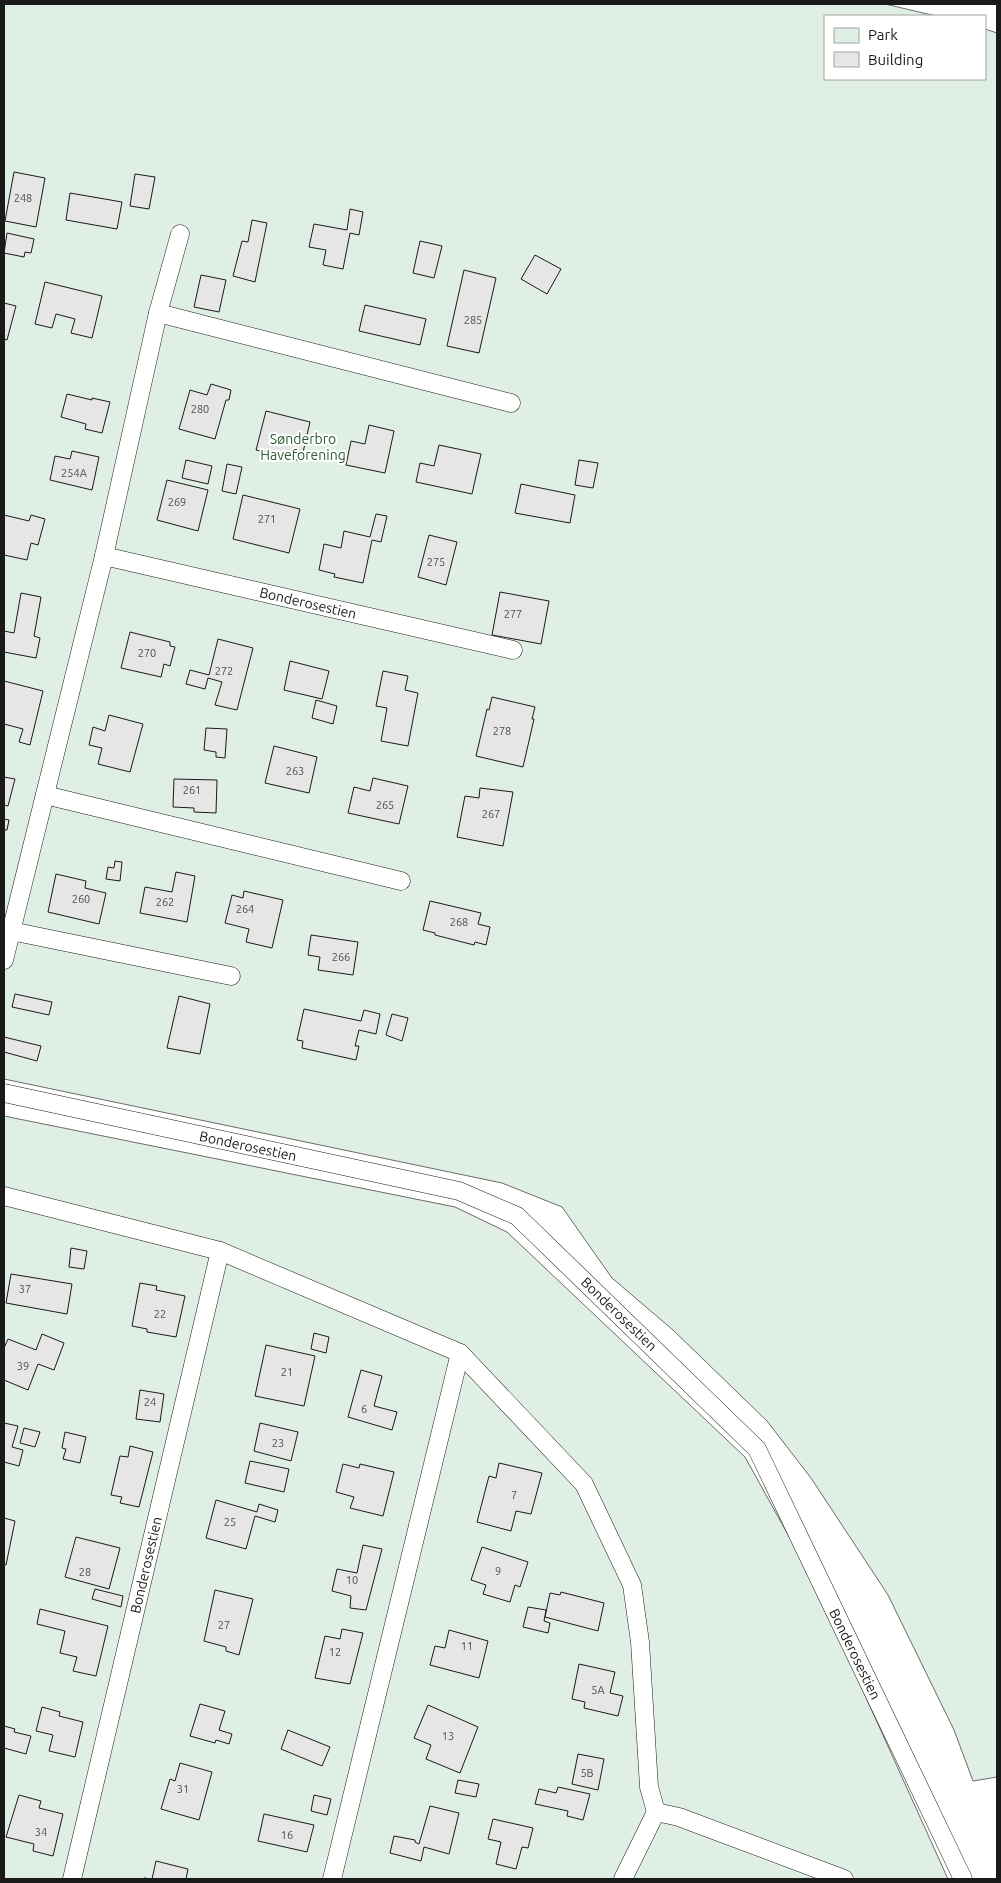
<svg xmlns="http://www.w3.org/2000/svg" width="1001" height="1883" font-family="Ubuntu,sans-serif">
<rect width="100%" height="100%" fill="#fff"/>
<g fill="#e0efe3" stroke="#6a6a6a">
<path d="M 4,4 L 885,4 L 936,16 L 825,16 L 825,79 L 985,79 L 985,29 L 997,33 L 997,1777 L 973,1781 L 954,1730 L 888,1595 L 811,1478 L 767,1421 L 673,1330 L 612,1278 L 562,1207 L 502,1183 L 4,1079 Z"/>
<path d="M 4,1116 L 455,1207 L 507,1232 L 745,1457 L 812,1578 L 948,1879 L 4,1879 Z"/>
</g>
<g fill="#e6e6e6" stroke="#1a1a1a">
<path d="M 14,172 L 45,178 L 36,227 L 5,221 Z"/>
<path d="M 135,174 L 155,177 L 149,209 L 130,206 Z"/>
<path d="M 70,193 L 122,202 L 117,229 L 66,220 Z"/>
<path d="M 350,209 L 363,212 L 359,235 L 350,233 L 343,269 L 323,265 L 326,250 L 309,247 L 314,224 L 347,230 Z"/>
<path d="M 252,220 L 267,223 L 255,282 L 233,276 L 242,241 L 248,242 Z"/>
<path d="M 7,233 L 34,239 L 31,253 L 25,252 L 24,257 L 4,253 Z"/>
<path d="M 420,241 L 442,246 L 434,278 L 413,273 Z"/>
<path d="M 535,255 L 561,269 L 547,294 L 521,279 Z"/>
<path d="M 464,270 L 496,278 L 479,353 L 447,346 Z"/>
<path d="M 201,275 L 226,280 L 219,312 L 194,307 Z"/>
<path d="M 45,282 L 102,296 L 92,338 L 71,333 L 75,319 L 56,314 L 52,328 L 35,324 Z"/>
<path d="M 4,303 L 16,306 L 7,340 L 4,339 Z"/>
<path d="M 365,305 L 426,319 L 420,345 L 359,331 Z"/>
<path d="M 211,384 L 231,390 L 229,400 L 226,400 L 215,439 L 179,429 L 190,390 L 207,395 Z"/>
<path d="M 67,394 L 92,400 L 92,398 L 110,402 L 102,433 L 85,429 L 86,424 L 61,417 Z"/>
<path d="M 266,411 L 310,422 L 301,461 L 256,450 Z"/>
<path d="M 369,425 L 394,431 L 385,473 L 346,465 L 351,441 L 365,444 Z"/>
<path d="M 439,445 L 481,454 L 472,494 L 416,482 L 420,463 L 434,466 Z"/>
<path d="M 72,451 L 99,457 L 92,490 L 50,480 L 55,456 L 70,459 Z"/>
<path d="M 186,460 L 212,466 L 208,484 L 182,478 Z"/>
<path d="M 579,460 L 598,463 L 593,488 L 575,485 Z"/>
<path d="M 227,464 L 242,467 L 236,494 L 222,491 Z"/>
<path d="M 167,480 L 208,490 L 198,531 L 157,520 Z"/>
<path d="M 521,484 L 575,495 L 570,523 L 515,513 Z"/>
<path d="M 243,495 L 300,509 L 289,553 L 233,539 Z"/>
<path d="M 376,514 L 387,516 L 381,542 L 372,540 L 363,583 L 334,577 L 335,574 L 319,570 L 324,544 L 341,548 L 344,531 L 370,537 Z"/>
<path d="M 4,515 L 29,521 L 31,515 L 45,519 L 38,545 L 31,543 L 27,560 L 4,555 Z"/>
<path d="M 429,535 L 457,542 L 446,585 L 418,577 Z"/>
<path d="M 500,592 L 549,601 L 541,644 L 492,635 Z"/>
<path d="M 21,593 L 41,597 L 34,636 L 40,638 L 36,658 L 4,652 L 4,631 L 14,633 Z"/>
<path d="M 130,632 L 170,642 L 170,646 L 175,647 L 170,666 L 164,664 L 161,677 L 121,668 Z"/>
<path d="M 218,639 L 253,648 L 237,710 L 215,705 L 222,682 L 208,678 L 205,689 L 186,684 L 190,670 L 209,675 Z"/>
<path d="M 290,661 L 329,671 L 322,699 L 284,690 Z"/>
<path d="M 383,671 L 408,676 L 405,690 L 418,693 L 408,746 L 381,741 L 387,708 L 376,706 Z"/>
<path d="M 4,681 L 43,691 L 30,745 L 19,742 L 23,729 L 4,724 Z"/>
<path d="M 492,697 L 535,707 L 532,719 L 534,719 L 523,767 L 476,756 L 487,709 L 489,710 Z"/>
<path d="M 316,700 L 337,706 L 333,724 L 312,718 Z"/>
<path d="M 109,715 L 143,724 L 130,772 L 98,764 L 102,748 L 89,745 L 93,727 L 105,731 Z"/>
<path d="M 206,728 L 227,729 L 225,758 L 216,757 L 216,752 L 204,750 Z"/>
<path d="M 274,746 L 317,757 L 309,793 L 265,783 Z"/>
<path d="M 4,777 L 15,779 L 8,806 L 4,805 Z"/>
<path d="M 373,778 L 408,786 L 399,824 L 348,813 L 354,787 L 370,791 Z"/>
<path d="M 174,779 L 217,780 L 216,813 L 194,812 L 194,808 L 173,807 Z"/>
<path d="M 480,788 L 513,792 L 503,846 L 457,837 L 465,796 L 479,798 Z"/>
<path d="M 4,819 L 9,820 L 7,830 L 4,830 Z"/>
<path d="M 115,861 L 122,862 L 120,881 L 106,879 L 108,867 L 114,868 Z"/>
<path d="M 176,872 L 195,876 L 187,922 L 140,913 L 145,887 L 172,892 Z"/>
<path d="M 56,874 L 86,881 L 85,888 L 106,893 L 99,924 L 48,912 Z"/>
<path d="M 244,891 L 283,900 L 272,948 L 246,942 L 249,929 L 225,923 L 232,895 L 243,898 Z"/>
<path d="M 430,901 L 481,913 L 478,924 L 490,927 L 486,945 L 475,942 L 474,945 L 435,935 L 435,933 L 423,930 Z"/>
<path d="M 311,935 L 358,942 L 353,975 L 318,970 L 320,957 L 308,955 Z"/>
<path d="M 15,994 L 52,1002 L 49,1015 L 12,1007 Z"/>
<path d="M 179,996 L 210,1004 L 200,1054 L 167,1048 Z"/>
<path d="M 304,1009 L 361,1021 L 364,1010 L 380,1014 L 376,1034 L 359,1030 L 355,1046 L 359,1046 L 356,1060 L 302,1048 L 303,1041 L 297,1040 Z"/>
<path d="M 392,1014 L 408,1018 L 402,1041 L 386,1035 Z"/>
<path d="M 4,1037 L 41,1046 L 37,1061 L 4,1052 Z"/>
<path d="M 71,1248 L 87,1251 L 84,1269 L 69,1267 Z"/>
<path d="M 11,1274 L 72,1284 L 67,1314 L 6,1303 Z"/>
<path d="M 140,1283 L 157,1286 L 156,1290 L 185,1296 L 176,1337 L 147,1332 L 147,1329 L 132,1326 Z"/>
<path d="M 314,1333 L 329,1337 L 326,1353 L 311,1349 Z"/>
<path d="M 42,1334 L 64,1343 L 54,1370 L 38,1364 L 28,1390 L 4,1380 L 4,1348 L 8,1339 L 36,1350 Z"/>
<path d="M 266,1345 L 315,1356 L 304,1406 L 255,1396 Z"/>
<path d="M 361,1370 L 382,1376 L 374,1406 L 397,1412 L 392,1430 L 348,1417 Z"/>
<path d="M 140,1390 L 164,1394 L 160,1422 L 136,1419 Z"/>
<path d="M 4,1423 L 18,1426 L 12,1447 L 23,1450 L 19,1466 L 4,1462 Z"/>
<path d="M 260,1423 L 298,1432 L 291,1461 L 254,1451 Z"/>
<path d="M 24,1428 L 40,1432 L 35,1447 L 20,1443 Z"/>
<path d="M 65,1432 L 86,1437 L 80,1463 L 63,1459 L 66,1449 L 62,1448 Z"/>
<path d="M 130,1446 L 153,1452 L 139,1507 L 120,1503 L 122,1497 L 111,1495 L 120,1456 L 128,1457 Z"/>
<path d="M 250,1461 L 289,1469 L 284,1492 L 245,1483 Z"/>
<path d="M 499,1463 L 542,1473 L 531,1514 L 516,1511 L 511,1531 L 477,1522 L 489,1476 L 496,1478 Z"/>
<path d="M 343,1464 L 359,1468 L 360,1464 L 394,1472 L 383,1516 L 350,1508 L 354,1497 L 336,1492 Z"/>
<path d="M 216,1500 L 257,1512 L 259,1504 L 278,1510 L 275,1522 L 255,1516 L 246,1549 L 206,1538 Z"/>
<path d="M 4,1518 L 15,1521 L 6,1565 L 4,1564 Z"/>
<path d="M 76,1537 L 120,1548 L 109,1589 L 65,1577 Z"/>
<path d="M 363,1545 L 382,1549 L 366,1610 L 350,1608 L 351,1596 L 332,1591 L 337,1569 L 357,1573 Z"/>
<path d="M 482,1547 L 528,1562 L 520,1587 L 515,1585 L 510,1602 L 483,1594 L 486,1585 L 471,1580 Z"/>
<path d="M 95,1589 L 123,1596 L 121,1607 L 92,1599 Z"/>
<path d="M 215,1590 L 253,1599 L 239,1655 L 226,1651 L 226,1647 L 204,1641 Z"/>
<path d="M 561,1592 L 604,1603 L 598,1631 L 545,1617 L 550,1593 L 560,1595 Z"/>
<path d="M 528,1607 L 546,1610 L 544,1621 L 550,1623 L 548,1633 L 523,1627 Z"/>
<path d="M 40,1609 L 108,1626 L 96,1676 L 73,1671 L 77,1657 L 60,1653 L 65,1631 L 37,1624 Z"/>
<path d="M 342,1629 L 363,1633 L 350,1684 L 315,1678 L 325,1636 L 340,1639 Z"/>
<path d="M 449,1630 L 488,1641 L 479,1678 L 430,1665 L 435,1646 L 445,1648 Z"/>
<path d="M 579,1664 L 615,1672 L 610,1693 L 623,1696 L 618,1716 L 584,1708 L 585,1702 L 572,1699 Z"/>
<path d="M 200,1704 L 225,1711 L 219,1730 L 232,1734 L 229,1744 L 216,1740 L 215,1743 L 190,1736 Z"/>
<path d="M 428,1705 L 478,1727 L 460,1773 L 426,1759 L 431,1745 L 414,1738 Z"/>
<path d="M 42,1707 L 60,1712 L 59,1716 L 83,1722 L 75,1757 L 49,1751 L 53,1735 L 36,1731 Z"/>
<path d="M 4,1726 L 15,1729 L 14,1732 L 31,1736 L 26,1754 L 4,1748 Z"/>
<path d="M 288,1730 L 330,1747 L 322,1766 L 281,1749 Z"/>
<path d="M 578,1754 L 604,1759 L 598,1790 L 572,1784 Z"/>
<path d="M 180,1763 L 212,1772 L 199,1820 L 161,1809 L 170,1779 L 175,1781 Z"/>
<path d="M 458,1780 L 479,1784 L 476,1797 L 455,1793 Z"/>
<path d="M 558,1787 L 590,1794 L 583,1820 L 567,1816 L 568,1811 L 535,1804 L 539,1789 L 556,1793 Z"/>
<path d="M 19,1795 L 41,1801 L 39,1808 L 63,1814 L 53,1856 L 33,1851 L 34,1844 L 6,1837 Z"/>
<path d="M 314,1795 L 331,1799 L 327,1815 L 311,1811 Z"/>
<path d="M 430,1806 L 459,1813 L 449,1854 L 424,1847 L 421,1861 L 390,1853 L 394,1836 L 415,1840 L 415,1842 L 419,1844 Z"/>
<path d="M 264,1814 L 314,1825 L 307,1852 L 258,1841 Z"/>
<path d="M 493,1819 L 533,1828 L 528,1848 L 522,1847 L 516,1869 L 496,1864 L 501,1842 L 488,1839 Z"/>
<path d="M 156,1861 L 188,1869 L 186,1879 L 144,1879 L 144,1878 L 152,1879 Z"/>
</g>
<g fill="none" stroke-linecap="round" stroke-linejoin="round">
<g stroke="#1a1a1a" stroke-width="19">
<g id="service">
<path d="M 158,313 L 511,403"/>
<path d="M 104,556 L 513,650"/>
<path d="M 45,795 L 401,881"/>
<path d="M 11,931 L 231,976"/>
<path d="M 4,960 L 104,556 L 158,313 L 180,234"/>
<path d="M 4,1093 L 459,1191 L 517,1216 L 757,1449 L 963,1879"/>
<path d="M 4,1196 L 220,1251 L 460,1353 L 584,1484 L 632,1585 L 640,1642 L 649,1787 L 656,1812 L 623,1879"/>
<path d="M 656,1812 L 679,1817 L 844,1879"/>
<path d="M 72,1879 L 220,1251"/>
<path d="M 332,1879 L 460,1353"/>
</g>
</g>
<use href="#service" stroke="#fff" stroke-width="18"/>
</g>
<g text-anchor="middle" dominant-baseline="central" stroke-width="4" stroke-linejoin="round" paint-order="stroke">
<g font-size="11" fill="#4d4d4d">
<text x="23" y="198">248</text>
<text x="473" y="320">285</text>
<text x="200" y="409">280</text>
<text x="74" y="473">254A</text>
<text x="177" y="502">269</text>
<text x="267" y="519">271</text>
<text x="436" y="562">275</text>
<text x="513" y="614">277</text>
<text x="147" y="653">270</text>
<text x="224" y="671">272</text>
<text x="502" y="731">278</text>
<text x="295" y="771">263</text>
<text x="192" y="790">261</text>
<text x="385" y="805">265</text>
<text x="491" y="814">267</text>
<text x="81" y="899">260</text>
<text x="165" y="902">262</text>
<text x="245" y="909">264</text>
<text x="459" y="922">268</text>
<text x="341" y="957">266</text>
<text x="25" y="1289">37</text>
<text x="160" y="1314">22</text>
<text x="23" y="1366">39</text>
<text x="287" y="1372">21</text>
<text x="150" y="1402">24</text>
<text x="364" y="1409">6</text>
<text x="278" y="1443">23</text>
<text x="514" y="1495">7</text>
<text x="230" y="1522">25</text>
<text x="498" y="1571">9</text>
<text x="85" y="1572">28</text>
<text x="352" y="1580">10</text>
<text x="224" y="1625">27</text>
<text x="467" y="1646">11</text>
<text x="335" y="1652">12</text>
<text x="598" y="1690">5A</text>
<text x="448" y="1736">13</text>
<text x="587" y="1773">5B</text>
<text x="183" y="1789">31</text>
<text x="41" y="1832">34</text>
<text x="287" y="1835">16</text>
</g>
<g font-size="14" fill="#2b5a34" stroke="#fff">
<text x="303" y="439">Sønderbro<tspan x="303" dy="16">Haveforening</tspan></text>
</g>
<g font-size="14" fill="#1a1a1a" stroke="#fff">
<text transform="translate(308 603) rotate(13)">Bonderosestien</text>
<text transform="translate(248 1146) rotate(12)">Bonderosestien</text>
<text transform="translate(619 1314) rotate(44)">Bonderosestien</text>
<text transform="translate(146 1565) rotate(-77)">Bonderosestien</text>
<text transform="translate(855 1654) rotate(64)">Bonderosestien</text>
</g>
</g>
<rect width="1001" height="1883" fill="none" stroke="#1a1a1a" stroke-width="10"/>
<rect x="824" y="15" width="162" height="65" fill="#ffffff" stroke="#a3a3a3"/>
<rect x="834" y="28" width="25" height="15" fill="#e0efe3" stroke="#a3a3a3"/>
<text x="868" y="40" font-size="15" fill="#1a1a1a">Park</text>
<rect x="834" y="52" width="25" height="15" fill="#e6e6e6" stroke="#a3a3a3"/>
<text x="868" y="65" font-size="15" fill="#1a1a1a">Building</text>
</svg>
